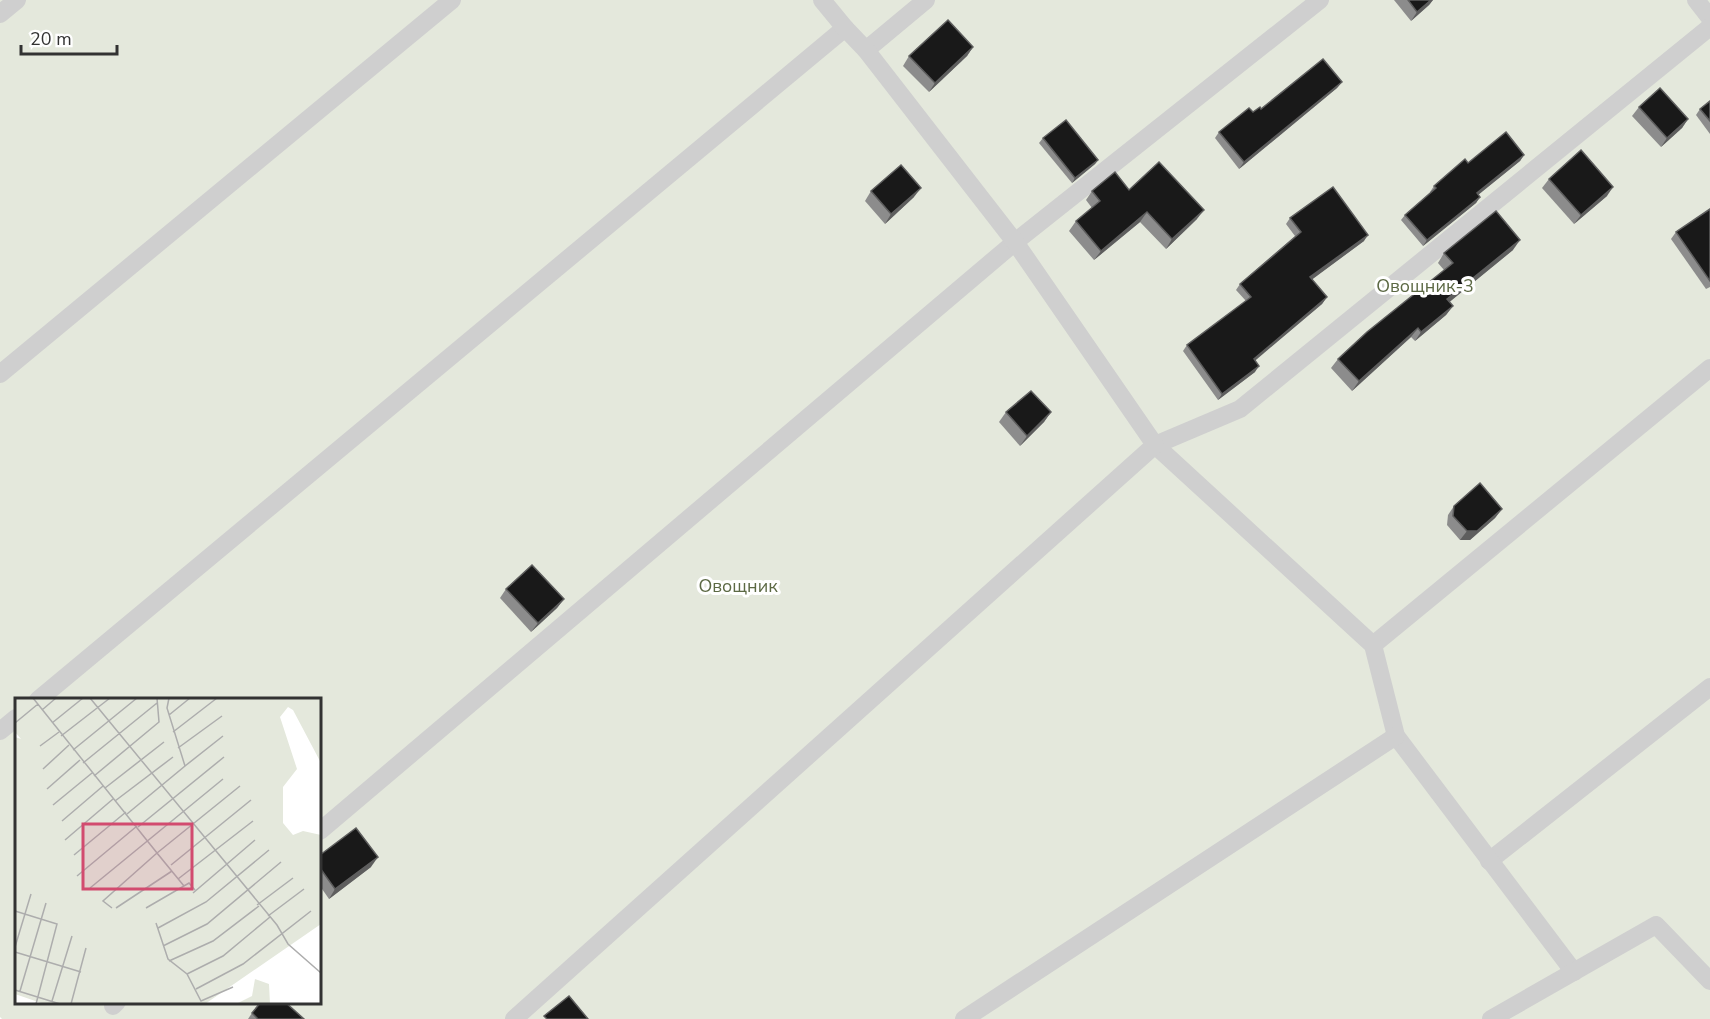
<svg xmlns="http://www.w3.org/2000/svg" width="1710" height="1019" font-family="'Nunito Sans',sans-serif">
<rect width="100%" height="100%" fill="#fff"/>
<path fill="#e4e8dc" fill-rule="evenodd" d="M 0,0 L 1710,0 L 1710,1019 L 2,1019 L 0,1017 ZM 16,700 L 320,700 L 320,1002 L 16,1002 Z"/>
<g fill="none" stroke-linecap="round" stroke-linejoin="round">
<g stroke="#cfcfcf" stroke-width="18">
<path d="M 1696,0 L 1710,18"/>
<path d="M 0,14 L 17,0"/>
<path d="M 866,50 L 926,0"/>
<path d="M 0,374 L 452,0"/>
<path d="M 1373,645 L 1710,368"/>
<path d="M 38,700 L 845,28"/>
<path d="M 0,731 L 16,718"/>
<path d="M 320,831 L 1015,242 L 1320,0"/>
<path d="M 1489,861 L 1710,687"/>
<path d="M 1574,972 L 1396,736 L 1373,645 L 1155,445 L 1240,409 L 1710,27"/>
<path d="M 113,1006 L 117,1002"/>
<path d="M 514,1019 L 1155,445 L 1015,242 L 866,50 L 845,28 L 822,0"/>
<path d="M 964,1019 L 1396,736"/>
<path d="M 1491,1019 L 1656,925 L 1710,981"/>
</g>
</g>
<g fill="#8c8c8c">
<path d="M 1394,0 L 1433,0 L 1429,5 L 1411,21 Z"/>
<path d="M 973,47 L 967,56 L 929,92 L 903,66 L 909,56 Z"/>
<path d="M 1342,82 L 1337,88 L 1239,169 L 1215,138 L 1219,132 L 1253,112 Z"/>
<path d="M 1710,101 L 1710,134 L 1696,115 L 1700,109 Z"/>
<path d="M 1639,107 L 1688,119 L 1682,128 L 1661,147 L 1632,116 Z"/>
<path d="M 1043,138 L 1098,160 L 1095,164 L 1072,183 L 1039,143 Z"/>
<path d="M 1524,155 L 1520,161 L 1478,195 L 1480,197 L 1476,203 L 1423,246 L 1401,220 L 1405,215 L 1430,193 L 1430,192 L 1434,186 Z"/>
<path d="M 1549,179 L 1607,196 L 1574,224 L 1542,188 Z"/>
<path d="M 1129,190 L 1197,219 L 1166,249 L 1140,222 L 1094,260 L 1069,231 L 1076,221 L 1092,208 L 1086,200 L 1092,191 Z"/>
<path d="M 871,191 L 914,197 L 885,224 L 865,201 Z"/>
<path d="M 1710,209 L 1710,287 L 1706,289 L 1671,239 L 1676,232 Z"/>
<path d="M 1290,218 L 1364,241 L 1312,279 L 1327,297 L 1322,304 L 1255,360 L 1255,372 L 1218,400 L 1183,351 L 1187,345 L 1246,301 L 1236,290 L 1240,284 L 1295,236 L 1286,224 Z"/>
<path d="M 1513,250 L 1449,302 L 1453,306 L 1446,315 L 1415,341 L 1411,337 L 1352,391 L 1331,368 L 1338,359 L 1444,270 L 1438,263 L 1444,253 Z"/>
<path d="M 1006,412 L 1051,412 L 1044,422 L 1020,446 L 999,422 Z"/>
<path d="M 1454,506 L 1502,509 L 1495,518 L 1470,540 L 1460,540 L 1447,525 L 1448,515 Z"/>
<path d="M 506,589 L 564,599 L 557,608 L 531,632 L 500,598 Z"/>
<path d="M 320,855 L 371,867 L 329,899 L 320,886 Z"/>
<path d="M 252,1013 L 304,1019 L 248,1019 Z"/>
</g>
<g fill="#5e5e5e">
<path d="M 1431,0 L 1433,0 L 1429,5 L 1411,21 L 1417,12 Z"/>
<path d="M 973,47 L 967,56 L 929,92 L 935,83 Z"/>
<path d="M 1342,82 L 1337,88 L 1239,169 L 1244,162 Z"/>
<path d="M 1688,119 L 1682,128 L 1661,147 L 1667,138 Z"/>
<path d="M 1524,155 L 1520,161 L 1473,199 L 1477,193 Z"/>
<path d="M 1098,160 L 1095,164 L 1072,183 L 1075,178 Z"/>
<path d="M 1613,187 L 1607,196 L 1574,224 L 1581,215 Z"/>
<path d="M 921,188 L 914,197 L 885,224 L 891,214 Z"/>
<path d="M 1480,197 L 1476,203 L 1423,246 L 1427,240 Z"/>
<path d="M 1204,210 L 1197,219 L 1166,249 L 1172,239 Z"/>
<path d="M 1147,212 L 1140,222 L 1094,260 L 1101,251 Z"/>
<path d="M 1368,235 L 1364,241 L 1306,284 L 1310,277 Z"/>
<path d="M 1520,240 L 1513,250 L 1441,309 L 1447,299 Z"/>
<path d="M 1327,297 L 1322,304 L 1250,365 L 1254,359 Z"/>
<path d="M 1453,306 L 1446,315 L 1415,341 L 1421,332 Z"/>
<path d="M 1418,328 L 1411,337 L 1352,391 L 1359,381 Z"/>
<path d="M 1259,366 L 1255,372 L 1218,400 L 1222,394 Z"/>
<path d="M 1051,412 L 1044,422 L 1020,446 L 1027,436 Z"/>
<path d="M 1502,509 L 1495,518 L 1470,540 L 1460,540 L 1467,531 Z"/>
<path d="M 564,599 L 557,608 L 531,632 L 538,623 Z"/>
<path d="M 378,857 L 371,867 L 329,899 L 335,889 Z"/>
</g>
<g fill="#191919" stroke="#5e5e5e" stroke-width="1.5">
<path d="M 1408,0 L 1431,0 L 1417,12 Z"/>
<path d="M 948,20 L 973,47 L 935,83 L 909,56 Z"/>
<path d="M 1323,59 L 1342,82 L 1244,162 L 1219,132 L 1249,108 L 1253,112 L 1260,107 L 1261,109 Z"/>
<path d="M 1660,88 L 1688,119 L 1667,138 L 1639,107 Z"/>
<path d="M 1710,101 L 1710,121 L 1700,109 Z"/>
<path d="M 1066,120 L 1098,160 L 1075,178 L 1043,138 Z"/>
<path d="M 1506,132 L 1524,155 L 1477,193 L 1480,197 L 1427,240 L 1405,215 L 1436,188 L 1434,186 L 1465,159 L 1468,163 Z"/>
<path d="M 1581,150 L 1613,187 L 1581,215 L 1549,179 Z"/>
<path d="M 1159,162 L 1204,210 L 1172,239 L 1147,212 L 1101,251 L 1076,221 L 1100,201 L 1092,191 L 1115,172 L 1129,190 Z"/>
<path d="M 901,165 L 921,188 L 891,214 L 871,191 Z"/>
<path d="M 1333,187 L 1368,235 L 1310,277 L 1327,297 L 1254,359 L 1259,366 L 1222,394 L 1187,345 L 1251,297 L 1240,284 L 1301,232 L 1290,218 Z"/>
<path d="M 1710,209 L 1710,281 L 1676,232 Z"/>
<path d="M 1496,211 L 1520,240 L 1447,299 L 1453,306 L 1421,332 L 1418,328 L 1359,381 L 1338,359 L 1367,332 L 1453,263 L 1444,253 Z"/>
<path d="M 1031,391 L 1051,412 L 1027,436 L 1006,412 Z"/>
<path d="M 1480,483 L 1502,509 L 1477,531 L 1467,531 L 1453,516 L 1454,506 Z"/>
<path d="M 532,565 L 564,599 L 538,623 L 506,589 Z"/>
<path d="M 356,828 L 378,857 L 335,889 L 320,868 L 320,855 Z"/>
<path d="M 569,996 L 588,1019 L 547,1019 L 544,1016 Z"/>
<path d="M 261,1002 L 285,1002 L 304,1019 L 258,1019 L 252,1013 Z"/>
</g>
<g text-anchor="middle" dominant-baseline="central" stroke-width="6" stroke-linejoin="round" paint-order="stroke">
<g font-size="18" fill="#5c6944" stroke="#fff">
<text x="1425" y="286">Овощник-3</text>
<text x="738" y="586">Овощник</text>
</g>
</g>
<g transform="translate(15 698)">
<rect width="306" height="306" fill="#fff"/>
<path d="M 0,0 L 306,0 L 306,65 L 278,12 L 273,9 L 265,19 L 282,71 L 268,89 L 268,125 L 278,137 L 288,133 L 306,137 L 306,226 L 190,306 L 29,306 L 0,296 L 0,39 L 6,41 L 0,34 ZM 240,281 L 254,286 L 255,306 L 221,306 L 237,298 Z" fill="#e4e8dc"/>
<path fill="none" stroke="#adadad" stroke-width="1.5" d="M 18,0 L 142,155 L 88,203 L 97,210M 75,0 L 262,227 L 273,246 L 306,275M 27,12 L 41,0M 154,17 L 175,0M 0,25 L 23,6M 37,25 L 68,0M 158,34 L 202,0M 46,38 L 95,0M 25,48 L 44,34M 163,50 L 207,18M 58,52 L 122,0M 68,65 L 142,5M 170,68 L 208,38M 28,71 L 54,47M 79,78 L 144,24 L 142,0M 90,90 L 149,44M 32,91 L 65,62M 100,103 L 158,59M 38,107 L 77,75M 112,116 L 170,68 L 152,10 L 154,0M 47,123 L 88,88M 123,129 L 209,59M 50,142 L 98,101M 59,157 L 111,114M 156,167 L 236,102M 62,178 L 122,128M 163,181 L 238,123M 169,188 L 142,155 L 225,88M 75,190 L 208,81M 178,195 L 240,142M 242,207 L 278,180M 101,210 L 157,173M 131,210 L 174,185 L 180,192M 0,213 L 42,226 L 21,306M 253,218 L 289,191M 141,225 L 153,261 L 172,276 L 186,303 L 218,289M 143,230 L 191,204 L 254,152M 148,248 L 192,226 L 266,164M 0,249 L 16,196M 0,254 L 66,274M 154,263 L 198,243 L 244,208M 172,276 L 208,258 L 255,219M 181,291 L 228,266 L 296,213M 0,292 L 45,306M 5,293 L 31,205M 37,303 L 57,238M 56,306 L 71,250"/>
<path fill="#d24b6f" fill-opacity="0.15" stroke="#d24b6f" stroke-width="3" d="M 68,126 L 177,126 L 177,191 L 68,191 Z"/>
<rect width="306" height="306" fill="none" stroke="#323232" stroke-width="3"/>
</g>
<path d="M21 45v9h96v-9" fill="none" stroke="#323232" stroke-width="3"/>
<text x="30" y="45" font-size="18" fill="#323232" stroke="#ffffff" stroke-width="4.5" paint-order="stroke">20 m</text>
</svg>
